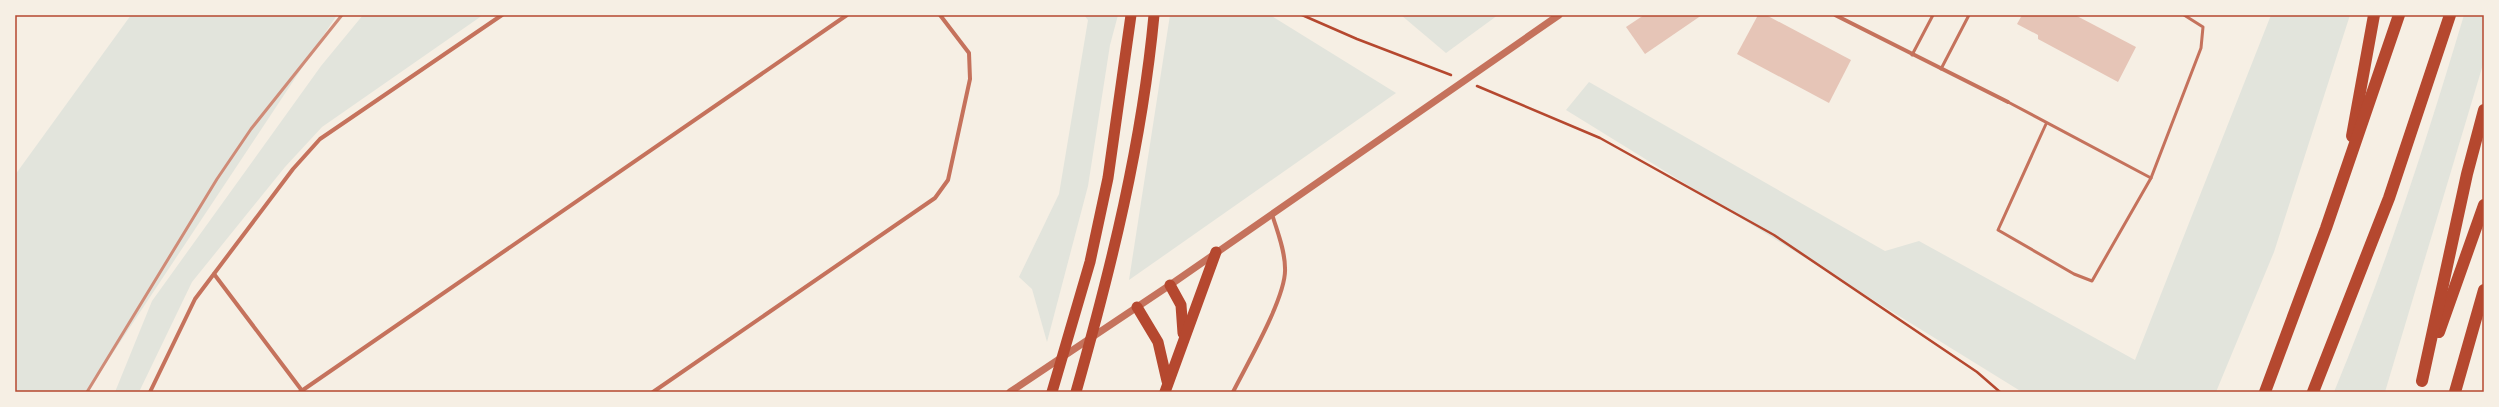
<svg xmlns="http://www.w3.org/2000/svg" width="2499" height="407" font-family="'DejaVu Sans',sans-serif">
<rect width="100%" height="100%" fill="#f6efe4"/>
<g fill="#e2e4dc">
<path d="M 131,15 L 337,15 L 87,392 L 15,392 L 15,175 Z"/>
<path d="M 363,15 L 483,15 L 322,127 L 285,167 L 192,282 L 139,392 L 115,392 L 152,301 L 321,66 Z"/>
<path d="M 1084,15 L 1118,15 L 1110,45 L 1088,186 L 1047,342 L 1032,289 L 1019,277 L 1059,194 L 1088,20 Z"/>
<path d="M 1170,15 L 1270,15 L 1396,93 L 1129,280 Z"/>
<path d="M 1401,15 L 1498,15 L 1446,53 Z"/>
<path d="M 2271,15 L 2350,15 L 2274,252 L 2216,392 L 2022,392 L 1566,110 L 1589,82 L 1885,251 L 1919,241 L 2135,360 Z"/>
<path d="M 2464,15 L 2484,15 L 2484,61 L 2385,392 L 2334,392 C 2385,269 2426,142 2464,15 Z"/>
</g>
<g fill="#e6c5b7">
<path d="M 1644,15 L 1702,15 L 1645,54 L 1626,27 Z"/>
<path d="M 1758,15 L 1766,15 L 1851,60 L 1829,103 L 1737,54 Z"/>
<path d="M 2022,15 L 2075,15 L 2136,47 L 2118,82 L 2038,39 L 2038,35 L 2017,24 Z"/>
</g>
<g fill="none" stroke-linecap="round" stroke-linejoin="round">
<g stroke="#b5482f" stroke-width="2.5">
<path d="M 1302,15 L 1357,39 L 1451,75"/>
<path d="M 1477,86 L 1600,138 L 1774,235 L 1977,372 L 2000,392"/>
</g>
<g stroke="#c5725c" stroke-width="3">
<path d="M 1912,55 L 1933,15"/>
<path d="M 1941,69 L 1969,15"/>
<path d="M 2008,102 L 2151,178 L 2092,281 L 2074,274 L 1998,230 L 2046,124"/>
<path d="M 2151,178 L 2201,48 L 2203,27 L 2184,15"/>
</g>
<g stroke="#c5725c" stroke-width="4">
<path d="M 1835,15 L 2008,102"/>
<path d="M 214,274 L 303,392"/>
<path d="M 150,392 L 195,299 L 293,169 L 320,139 L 502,15"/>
<path d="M 300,392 L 847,15"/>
<path d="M 653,392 L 935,198 L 948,180 L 970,79 L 969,53 L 940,15"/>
<path d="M 1233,392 C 1247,364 1287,296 1285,268 C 1285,250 1277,231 1272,214"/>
</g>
<path stroke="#c5725c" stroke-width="7" d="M 1010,392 L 1170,285 L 1559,15"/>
<g stroke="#b5482f" stroke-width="11">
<path d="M 1170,285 L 1181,305 L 1183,333"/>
<path d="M 1137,307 L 1158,342 L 1167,381"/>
<path d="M 1052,392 L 1090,262 L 1108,178 L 1131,15"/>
<path d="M 1076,392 C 1111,268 1142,144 1154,15"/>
<path d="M 1165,392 L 1216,252"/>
</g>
<g stroke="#b5482f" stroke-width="12">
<path d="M 2352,136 L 2374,15"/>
<path d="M 2439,332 L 2484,205"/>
<path d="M 2422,381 L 2467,174 L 2484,110"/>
<path d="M 2265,392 L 2326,228 L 2399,15"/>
<path d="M 2313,392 L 2389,198 L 2450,15"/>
<path d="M 2455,392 L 2484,290"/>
</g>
<path stroke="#cf8b77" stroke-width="3" d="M 87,392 L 217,179 L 251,129 L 342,15"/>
</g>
<rect width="2499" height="407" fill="none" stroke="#f6efe4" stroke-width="32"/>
<rect x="16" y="16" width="2467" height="375" fill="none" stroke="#b5482f" stroke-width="1.5"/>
</svg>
